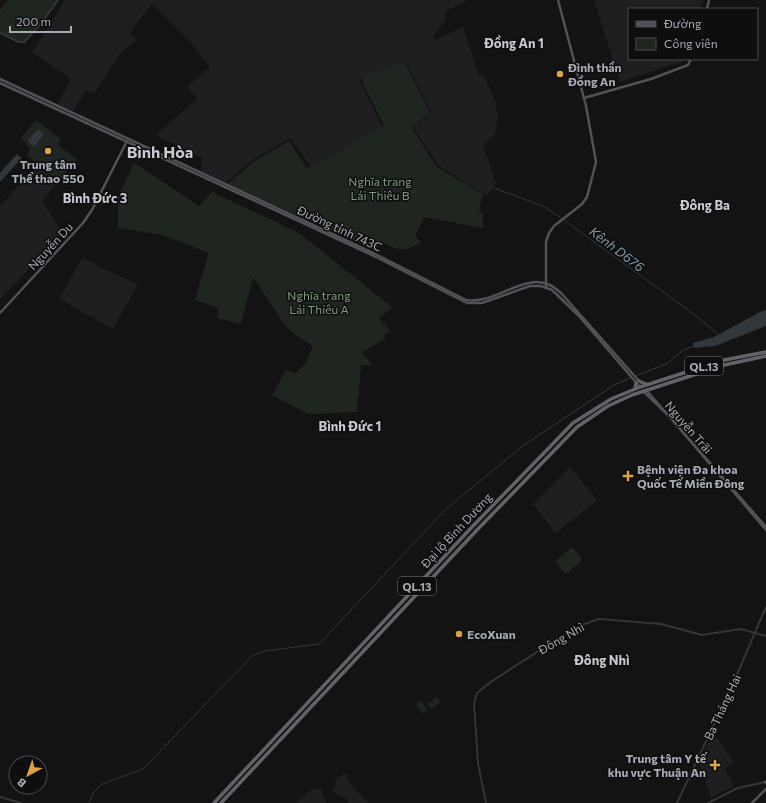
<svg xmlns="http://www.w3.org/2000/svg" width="766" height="803" font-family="Commissioner,sans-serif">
<rect width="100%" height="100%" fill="#131314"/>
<g fill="#1f1f21">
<path d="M 65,0 L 468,0 L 446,11 L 445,21 L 433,36 L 435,40 L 463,27 L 479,76 L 484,76 L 495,100 L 498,117 L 495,134 L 483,145 L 496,184 L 487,196 L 439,166 L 414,129 L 413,126 L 431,113 L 405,60 L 359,80 L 382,126 L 310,166 L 290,138 L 254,159 L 225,183 L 201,171 L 202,158 L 156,135 L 197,98 L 187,87 L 210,67 L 190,42 L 152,4 L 136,24 L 130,34 L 137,40 L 121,52 L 94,94 L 86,90 L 73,111 L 57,104 L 71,79 L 32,52 Z"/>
<path d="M 594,0 L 703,0 L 700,9 L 629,9 L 629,59 L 685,59 L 684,61 L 620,82 Z"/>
<path d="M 37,165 L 58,182 L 42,201 L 58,226 L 57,228 L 63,233 L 0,299 L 0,206 Z"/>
<path d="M 83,257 L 104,269 L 138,284 L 113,329 L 59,299 Z"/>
<path d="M 570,467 L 597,500 L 556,533 L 533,504 Z"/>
<path d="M 713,732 L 734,763 L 725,768 L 734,786 L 711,798 L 699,763 Z"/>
<path d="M 345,773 L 354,789 L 369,803 L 348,803 L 347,799 L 331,790 L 337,785 L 334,780 Z"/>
<path d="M 321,789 L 326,803 L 296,803 L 311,790 Z"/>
</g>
<g fill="#1f2620">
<path d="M 8,0 L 57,0 L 37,28 L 22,42 L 0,32 L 0,10 Z"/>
<path d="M 404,61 L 430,113 L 412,126 L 413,130 L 437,167 L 483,194 L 479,212 L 483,214 L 483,228 L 424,217 L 415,236 L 421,242 C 405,253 397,251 381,241 L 375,250 L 227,184 L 256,160 L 289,141 L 307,168 L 384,125 L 363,84 L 362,77 Z"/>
<path d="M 36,120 L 61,139 L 57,144 L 77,160 L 58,182 L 27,155 L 31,149 L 21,138 Z"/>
<path d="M 134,163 L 199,206 L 212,192 L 299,233 L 392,307 L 379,319 L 391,331 L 383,335 L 386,339 L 362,352 L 372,365 L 361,365 L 357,412 L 308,414 L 272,395 L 286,370 L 295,373 L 306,363 L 313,346 L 294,334 L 284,324 L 253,277 L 241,324 L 217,318 L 219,308 L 195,300 L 209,253 L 163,235 L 118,228 L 118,197 Z"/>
<path d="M 572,547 L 581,558 L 581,561 L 567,573 L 564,573 L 555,561 Z"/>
<path d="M 437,697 L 441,702 L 431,709 L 427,704 Z"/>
<path d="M 421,701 L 428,710 L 423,714 L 416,705 Z"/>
</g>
<g fill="#30383d">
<path d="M 38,129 L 44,134 L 34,147 L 28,141 Z"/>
<path d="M 17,154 L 22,158 L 0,182 L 0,173 Z"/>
<path d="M 766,310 L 766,326 L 715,346 L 694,348 L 693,343 L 714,337 L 762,311 Z"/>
</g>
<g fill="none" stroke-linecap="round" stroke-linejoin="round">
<g stroke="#30383d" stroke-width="1">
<path d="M 494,188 L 545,207 L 561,218"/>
<path d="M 564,220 L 695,315 L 719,335"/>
<path d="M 635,376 L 666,364 L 685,349 L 694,346"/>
<path d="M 89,803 L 94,792 L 102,784 L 143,769 L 252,656 L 265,651 L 319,644 L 446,509 L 524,445 L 614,385 L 630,378"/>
</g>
<path stroke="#30383d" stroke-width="2" d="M 0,33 L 19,42 L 24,42 L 40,25 L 58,0"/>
<g stroke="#343539" stroke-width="2">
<path d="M 0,797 L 21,803"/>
<path d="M 486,803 L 478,763 L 474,704 L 477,693 L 492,681 L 551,643 L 582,625 L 599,619 L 661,624 L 702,635 L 741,629 L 766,636"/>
<path d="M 677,803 L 732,686 L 766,607"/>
<path d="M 708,803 L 738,788 L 765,782"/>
</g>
<g stroke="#515257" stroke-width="2.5">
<path d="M 707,9 L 709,0"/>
<path d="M 0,79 L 373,253 L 466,300 C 501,305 530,263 561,293 L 639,381"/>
<path d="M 0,83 L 374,256 L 467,303 L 482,303 L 530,286 L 541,286 L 552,290 L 579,316 L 640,387"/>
<path d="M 584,98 L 651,79 L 688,65 L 691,59"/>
<path d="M 546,287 L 546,242 L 549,233 L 554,226 L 582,204 L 587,197 L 596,162 L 586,106 L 558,0"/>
<path d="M 0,313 L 83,223 L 92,210 L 127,141"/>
<path d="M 647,391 L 766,527"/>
<path d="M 644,392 L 669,416 L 766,530"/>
<path d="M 765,782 L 766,783"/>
<path d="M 752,803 L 766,789"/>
</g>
<g stroke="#616369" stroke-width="3.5">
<path d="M 639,381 L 646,384"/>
<path d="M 635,389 L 636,383"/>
<path d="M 214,803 L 471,528 L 573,423 L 611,399 L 640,387 L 724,360 L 766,352"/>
<path d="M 221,803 L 476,531 L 577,427 L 608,406 L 632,395 L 724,365 L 766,356"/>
</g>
</g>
<g fill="#dda342" stroke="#0e0e0f" stroke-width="1.5">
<circle cx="560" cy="74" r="4"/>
<circle cx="48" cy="151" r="4"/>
<path d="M626 470h4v4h4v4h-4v4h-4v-4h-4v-4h4z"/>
<circle cx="459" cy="634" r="4"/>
<path d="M713 759h4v4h4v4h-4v4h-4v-4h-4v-4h4z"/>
</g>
<g text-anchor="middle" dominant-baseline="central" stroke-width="3" stroke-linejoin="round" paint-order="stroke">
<g fill="#0e0e0f" stroke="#787b82" stroke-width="1">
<rect x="685" y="357" width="38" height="18" rx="3"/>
<rect x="398" y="577" width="38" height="18" rx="3"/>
</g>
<g font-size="11" font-weight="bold" fill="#a6aab3">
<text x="704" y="366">QL.13</text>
<text x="417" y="586">QL.13</text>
</g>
<g font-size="12" font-weight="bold" fill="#a6aab3" stroke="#0e0e0f" text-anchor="start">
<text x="568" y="67">Đình thần<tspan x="568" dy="14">Đồng An</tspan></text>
<text x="48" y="164" text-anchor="middle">Trung tâm<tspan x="48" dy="14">Thể thao 550</tspan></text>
<text x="637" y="469">Bệnh viện Đa khoa<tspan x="637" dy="14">Quốc Tế Miền Đông</tspan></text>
<text x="467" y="634">EcoXuan</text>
<text x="706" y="758" text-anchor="end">Trung tâm Y tế<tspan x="706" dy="14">khu vực Thuận An</tspan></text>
</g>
<g font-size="12" fill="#7f9c7f" stroke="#0e0e0f">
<text x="380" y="181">Nghĩa trang<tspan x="380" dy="14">Lái Thiêu B</tspan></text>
<text x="319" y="295">Nghĩa trang<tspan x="319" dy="14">Lái Thiêu A</tspan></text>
</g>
<g font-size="12" fill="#a6aab3" stroke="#0e0e0f">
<text transform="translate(340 228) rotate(25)">Đường tỉnh 743C</text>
<text transform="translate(50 246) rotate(-47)">Nguyễn Du</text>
<text transform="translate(689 427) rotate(49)">Nguyễn Trãi</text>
<text transform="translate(456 530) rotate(-47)">Đại lộ Bình Dương</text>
<text transform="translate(561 638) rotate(-30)">Đông Nhì</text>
<text transform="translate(722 707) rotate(-65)">Ba Tháng Hai</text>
</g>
<g font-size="13" font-weight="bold" fill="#c6c9d0" stroke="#0e0e0f">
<text x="514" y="43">Đồng An 1</text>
<text x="95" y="198">Bình Đức 3</text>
<text x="705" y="205">Đông Ba</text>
<text x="350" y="426">Bình Đức 1</text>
<text x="602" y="660">Đông Nhì</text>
</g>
<g font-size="13" font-style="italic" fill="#8098ab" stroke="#0e0e0f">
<text transform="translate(617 249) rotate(37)">Kênh D676</text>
</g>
<g font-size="16" font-weight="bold" fill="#c6c9d0" stroke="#0e0e0f">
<text x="160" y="151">Bình Hòa</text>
</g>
</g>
<rect x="628" y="8" width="130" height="52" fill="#0e0e0f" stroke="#4b4c51"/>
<rect x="636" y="21" width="20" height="6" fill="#515257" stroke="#4b4c51"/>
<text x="664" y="28" font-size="12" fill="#a6aab3">Đường</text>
<rect x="636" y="38" width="20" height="12" fill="#1f2620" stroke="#4b4c51"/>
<text x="664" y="48" font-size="12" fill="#a6aab3">Công viên</text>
<g transform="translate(28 775) rotate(220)"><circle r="19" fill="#0e0e0f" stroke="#4b4c51"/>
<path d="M0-3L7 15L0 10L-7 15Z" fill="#dda342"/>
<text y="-6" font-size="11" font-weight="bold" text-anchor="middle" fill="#a6aab3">B</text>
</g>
<path d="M10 26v6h61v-6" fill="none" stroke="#a6aab3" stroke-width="2"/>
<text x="16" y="26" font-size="12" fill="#a6aab3" stroke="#0e0e0f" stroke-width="3" paint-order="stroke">200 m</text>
</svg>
